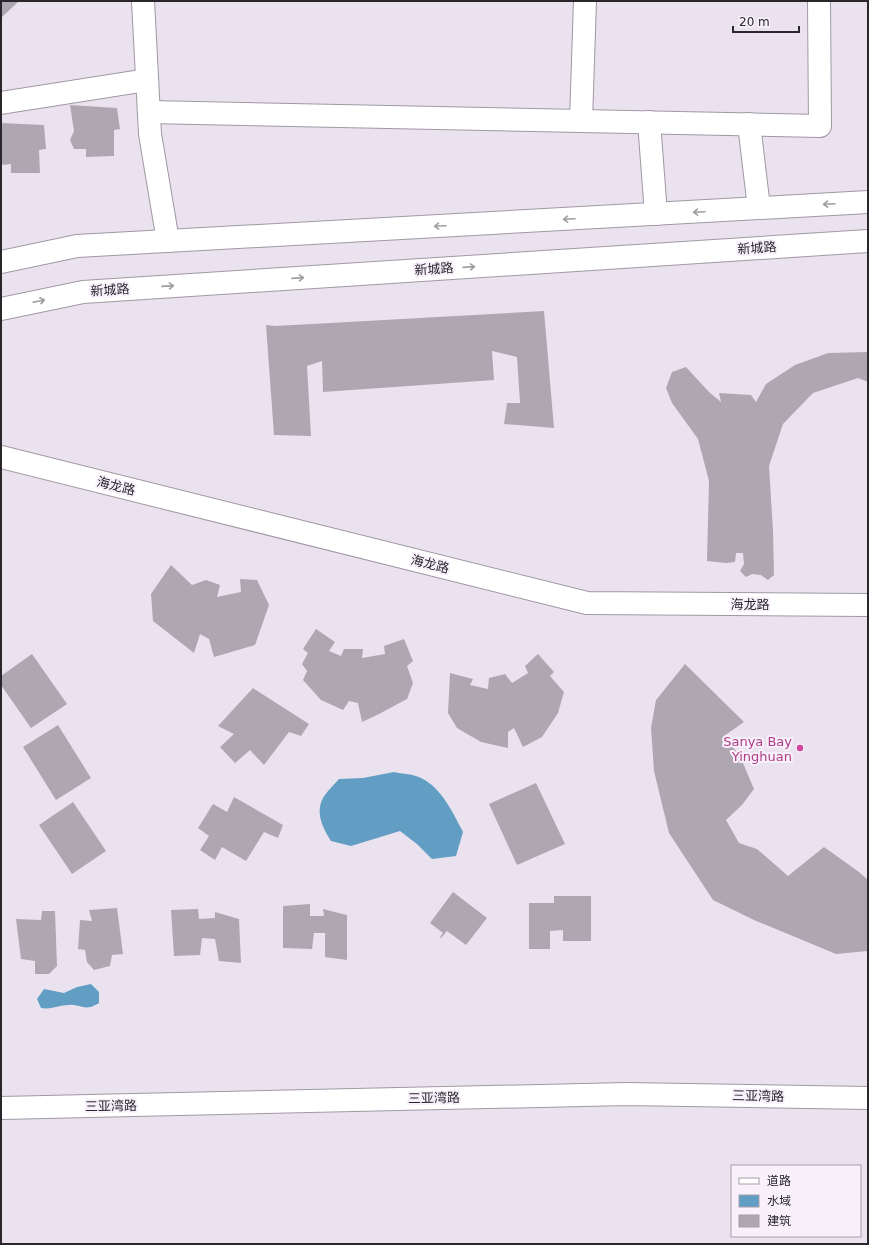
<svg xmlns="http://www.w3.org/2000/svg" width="869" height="1245" font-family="'DejaVu Sans','Noto Sans SC',sans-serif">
<rect width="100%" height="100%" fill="#eae3ef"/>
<g fill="#629dc4">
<path d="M 394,772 C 402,774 414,774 421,778 C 442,788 453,813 463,832 L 456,856 L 432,859 L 417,844 L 400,831 L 351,846 L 331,841 C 323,828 315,813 323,798 C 327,791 334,785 339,779 L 363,778 Z"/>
<path d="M 91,984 L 99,992 L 99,1003 C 97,1004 94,1006 91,1007 C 83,1009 77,1004 69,1005 C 59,1005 51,1010 41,1008 L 37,999 L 44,989 L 64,993 L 77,987 Z"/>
</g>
<g fill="#aea7b2">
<path d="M 1,1 L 19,1 L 1,18 Z"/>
<path d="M 70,105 L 117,108 L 120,129 L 114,130 L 114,156 L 86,157 L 86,149 L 74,149 L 70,140 L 74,131 Z"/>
<path d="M 1,123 L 44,125 L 46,149 L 39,150 L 40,173 L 11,173 L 11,164 L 3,165 L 1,162 Z"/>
<path d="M 544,311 L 554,428 L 504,424 L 507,403 L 520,403 L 517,357 L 492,351 L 494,380 L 323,392 L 322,361 L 307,366 L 311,436 L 274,435 L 266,325 L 276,326 Z"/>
<path d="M 868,352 L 868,382 L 858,378 L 813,393 L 783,424 L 769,466 L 773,531 L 774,575 L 768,580 L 761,575 L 752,574 L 746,577 L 740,571 L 744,564 L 743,553 L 736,553 L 735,562 L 726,563 L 707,561 L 709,481 L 698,439 L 672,403 L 666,388 L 672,372 L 686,367 L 709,392 L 721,402 L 719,393 L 751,395 L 756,402 L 766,384 L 795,365 L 828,353 Z"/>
<path d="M 171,565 L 192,585 L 206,580 L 220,585 L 217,597 L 241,592 L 240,579 L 257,580 L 269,605 L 255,645 L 214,657 L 209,639 L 200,634 L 194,653 L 153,621 L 151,594 Z"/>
<path d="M 316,629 L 335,642 L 329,651 L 341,656 L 344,649 L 363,649 L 362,658 L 385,654 L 384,646 L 404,639 L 413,661 L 407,666 L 413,683 L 407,699 L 379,714 L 362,722 L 358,703 L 349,701 L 343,710 L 321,700 L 303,680 L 307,671 L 302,664 L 308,653 L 303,649 Z"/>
<path d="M 32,654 L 67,704 L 31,728 L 1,685 L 1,676 Z"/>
<path d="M 538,654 L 554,672 L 550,676 L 564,692 L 558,713 L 542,737 L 523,747 L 514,728 L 508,732 L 508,748 L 481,742 L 457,728 L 448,713 L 450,673 L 473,679 L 470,685 L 488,689 L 489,678 L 505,674 L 512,683 L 528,673 L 525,666 Z"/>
<path d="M 685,664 L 744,722 L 724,736 L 740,756 L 754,789 L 742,805 L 726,820 L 739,843 L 757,849 L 788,876 L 824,847 L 859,872 L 868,880 L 868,951 L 836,954 L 754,920 L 713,900 L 669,833 L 654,771 L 651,728 L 656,700 Z"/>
<path d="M 253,688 L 309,724 L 301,736 L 289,732 L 264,765 L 250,750 L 235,763 L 220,747 L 234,734 L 218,726 Z"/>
<path d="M 58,725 L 91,778 L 56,800 L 23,747 Z"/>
<path d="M 536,783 L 565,844 L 517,865 L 489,804 Z"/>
<path d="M 234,797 L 283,825 L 278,838 L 264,832 L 246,861 L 222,847 L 215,860 L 200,850 L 209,836 L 198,828 L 213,804 L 227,812 Z"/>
<path d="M 73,802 L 106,851 L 72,874 L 39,825 Z"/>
<path d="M 453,892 L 487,918 L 466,945 L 447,931 L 441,938 L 440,937 L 443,933 L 430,923 Z"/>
<path d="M 554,896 L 591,896 L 591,941 L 563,941 L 563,930 L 550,931 L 550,949 L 529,949 L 529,903 L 554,903 Z"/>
<path d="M 310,904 L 310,916 L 324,916 L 323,909 L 347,915 L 347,960 L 325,957 L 325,933 L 314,933 L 312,949 L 283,948 L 283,906 Z"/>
<path d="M 117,908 L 123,954 L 112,955 L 110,966 L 94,970 L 87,962 L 85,950 L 78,949 L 80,920 L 92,921 L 89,910 Z"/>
<path d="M 198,909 L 199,919 L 215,918 L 215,912 L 239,919 L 241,963 L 219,961 L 215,939 L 202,938 L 200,955 L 174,956 L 171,910 Z"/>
<path d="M 42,911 L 55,911 L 57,966 L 49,974 L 35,974 L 35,961 L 21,959 L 16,919 L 41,920 Z"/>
</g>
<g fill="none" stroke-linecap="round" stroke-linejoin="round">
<g stroke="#a099a4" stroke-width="24">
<g id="minor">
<path d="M 143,1 L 150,134 L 168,241"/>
<path d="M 1,103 L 147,80"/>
<path d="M 149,112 L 820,126 L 819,1"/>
<path d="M 581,121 L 585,1"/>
<path d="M 649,122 L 656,214"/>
<path d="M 749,124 L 759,208"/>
<path d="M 1,457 L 587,603 L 868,605"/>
</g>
</g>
<g stroke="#a099a4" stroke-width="24">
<g id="major">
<path d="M 1,262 L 77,246 L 868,202"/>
<path d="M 1,309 L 83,292 L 868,241"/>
<path d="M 1,1108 L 627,1094 L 868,1098"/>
</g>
</g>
<use href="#minor" stroke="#fff" stroke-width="22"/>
<use href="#major" stroke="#fff" stroke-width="22"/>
</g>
<defs><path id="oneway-shaft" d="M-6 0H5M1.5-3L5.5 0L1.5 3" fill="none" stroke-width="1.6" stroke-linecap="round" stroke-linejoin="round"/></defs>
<g stroke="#9f9ea0">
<use href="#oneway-shaft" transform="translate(829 204) rotate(177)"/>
<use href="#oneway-shaft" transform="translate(699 212) rotate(177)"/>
<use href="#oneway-shaft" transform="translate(569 219) rotate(177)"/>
<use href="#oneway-shaft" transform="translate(440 226) rotate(177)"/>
<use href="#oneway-shaft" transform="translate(469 267) rotate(-4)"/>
<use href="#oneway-shaft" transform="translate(298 278) rotate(-4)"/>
<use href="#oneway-shaft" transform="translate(168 286) rotate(-4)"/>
<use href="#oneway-shaft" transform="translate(39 301) rotate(-12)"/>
</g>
<circle fill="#d1479c" stroke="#f8f1fc" stroke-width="1.5" cx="800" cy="748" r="4"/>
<g text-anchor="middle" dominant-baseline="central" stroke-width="4" stroke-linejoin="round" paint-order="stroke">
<g font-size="13" fill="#29272b" stroke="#f8f1fc">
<text transform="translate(757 248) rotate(-4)">新城路</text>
<text transform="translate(434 269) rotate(-4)">新城路</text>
<text transform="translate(110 290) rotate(-4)">新城路</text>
<text transform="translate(116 486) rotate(14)">海龙路</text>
<text transform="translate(430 564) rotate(14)">海龙路</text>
<text x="750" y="604">海龙路</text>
<text transform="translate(758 1096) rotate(1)">三亚湾路</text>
<text transform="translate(434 1098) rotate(-1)">三亚湾路</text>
<text transform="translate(111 1106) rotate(-1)">三亚湾路</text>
</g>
<g font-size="13" fill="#b23c85" stroke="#f8f1fc" text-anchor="end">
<text x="792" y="741">Sanya Bay<tspan x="792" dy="15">Yinghuan</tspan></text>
</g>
</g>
<rect width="869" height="1245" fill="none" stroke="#29272b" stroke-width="4"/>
<rect x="731" y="1165" width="130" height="72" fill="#f8f1fc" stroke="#a5a0a8"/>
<rect x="739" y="1178" width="20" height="6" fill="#ffffff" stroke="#a5a0a8"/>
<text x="767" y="1185" font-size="12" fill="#29272b">道路</text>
<rect x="739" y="1195" width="20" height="12" fill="#629dc4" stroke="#a5a0a8"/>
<text x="767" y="1205" font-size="12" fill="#29272b">水域</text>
<rect x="739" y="1215" width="20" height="12" fill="#aea7b2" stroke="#a5a0a8"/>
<text x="767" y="1225" font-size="12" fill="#29272b">建筑</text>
<path d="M733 26v6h66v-6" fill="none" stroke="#29272b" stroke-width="2"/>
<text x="739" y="26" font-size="12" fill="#29272b" stroke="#f8f1fc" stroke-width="3" paint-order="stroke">20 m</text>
</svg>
